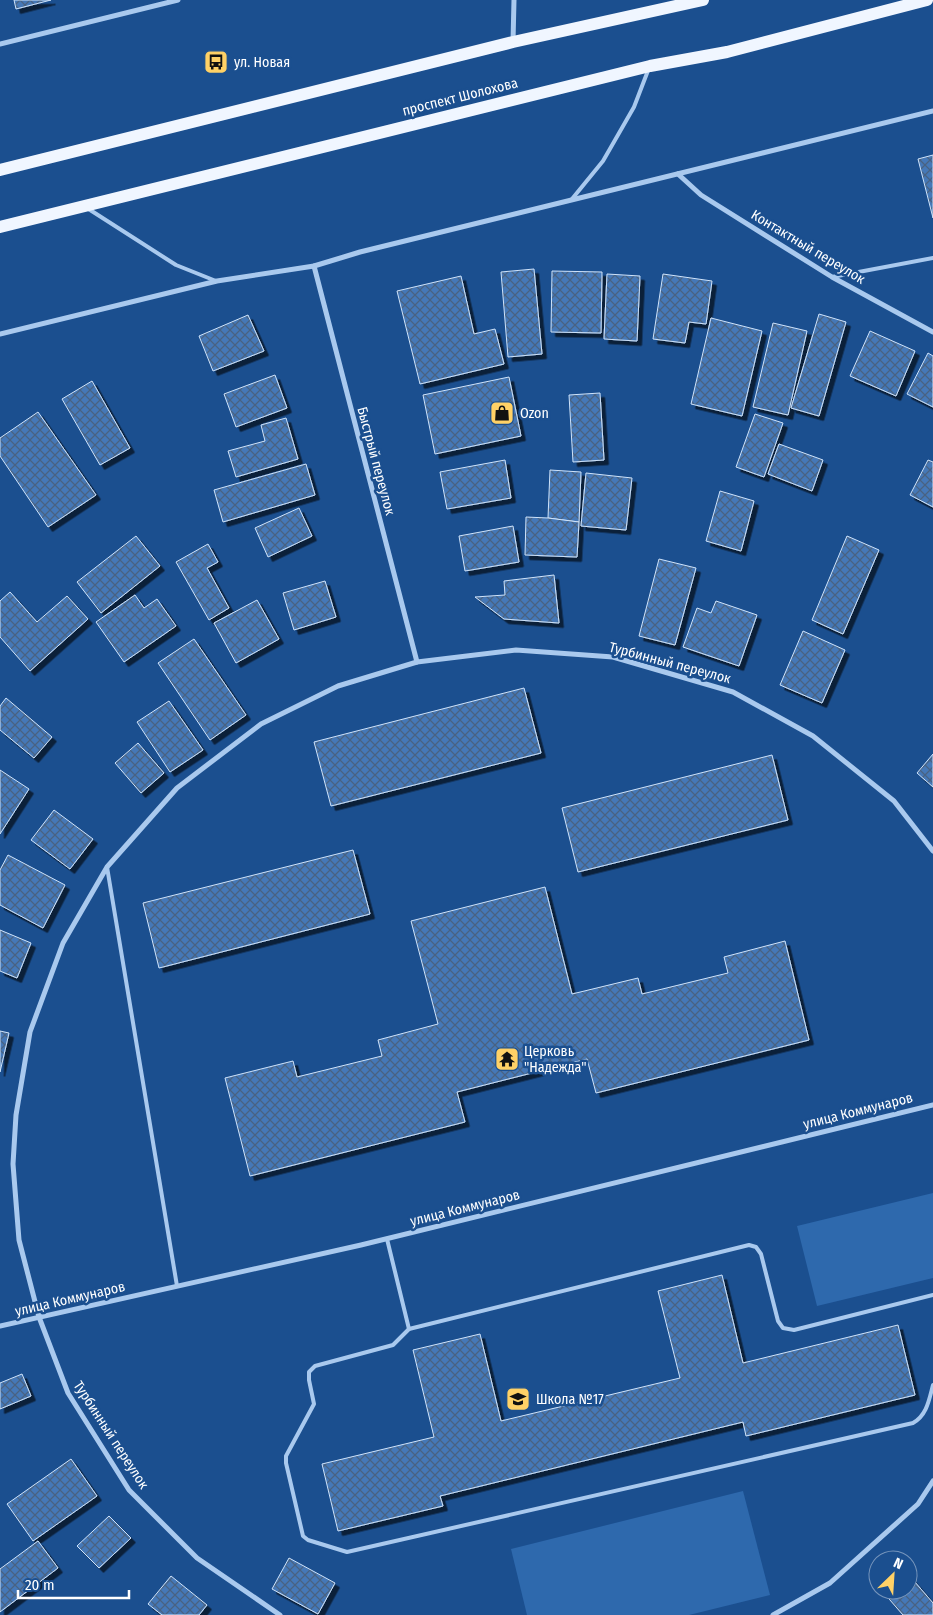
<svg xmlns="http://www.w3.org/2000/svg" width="933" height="1615" font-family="'Fira Sans Condensed',sans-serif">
<defs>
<pattern id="building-cross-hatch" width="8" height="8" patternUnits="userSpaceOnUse" patternTransform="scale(1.25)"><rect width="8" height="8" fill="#4478b7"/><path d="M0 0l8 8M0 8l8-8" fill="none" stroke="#486282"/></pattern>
<filter id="shadow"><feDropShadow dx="4.5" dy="4.5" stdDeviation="0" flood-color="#0009"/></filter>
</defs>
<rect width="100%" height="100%" fill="#1b4f8f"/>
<g fill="#2e69ad">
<path d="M 933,1193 L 933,1278 L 817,1306 L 797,1226 Z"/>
<path d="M 743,1491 L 770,1595 L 689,1615 L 527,1615 L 511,1549 Z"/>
</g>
<g fill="url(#building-cross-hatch)" stroke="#cfe3fa" filter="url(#shadow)">
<path d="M 14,0 L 51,0 L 16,9 Z"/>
<path d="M 933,155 L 933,218 L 918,159 Z"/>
<path d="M 534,269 L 542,354 L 508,357 L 501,272 Z"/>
<path d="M 552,271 L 602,272 L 601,333 L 551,332 Z"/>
<path d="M 607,274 L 640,276 L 637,341 L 604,339 Z"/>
<path d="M 663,274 L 712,281 L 706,324 L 689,322 L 685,343 L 653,339 Z"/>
<path d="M 461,276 L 474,334 L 495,329 L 504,364 L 420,384 L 397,291 Z"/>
<path d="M 819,314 L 846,322 L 819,416 L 791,408 Z"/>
<path d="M 248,315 L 264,351 L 213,371 L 199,336 Z"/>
<path d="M 711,318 L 762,331 L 742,416 L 691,404 Z"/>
<path d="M 773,323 L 807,331 L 788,415 L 753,407 Z"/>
<path d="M 870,331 L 915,351 L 896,396 L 850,376 Z"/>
<path d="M 928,353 L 933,356 L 933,407 L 907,394 Z"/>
<path d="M 275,375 L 287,408 L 236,427 L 224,394 Z"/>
<path d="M 509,377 L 521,436 L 435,454 L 423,395 Z"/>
<path d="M 92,381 L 130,448 L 100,465 L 62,399 Z"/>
<path d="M 600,393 L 604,460 L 573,462 L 569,395 Z"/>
<path d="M 38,412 L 96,495 L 48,527 L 0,456 L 0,438 Z"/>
<path d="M 755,414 L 783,423 L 764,477 L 736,467 Z"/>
<path d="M 286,418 L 298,459 L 236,477 L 228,451 L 265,441 L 261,425 Z"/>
<path d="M 779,444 L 823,460 L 812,491 L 768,474 Z"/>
<path d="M 505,460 L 511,498 L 447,509 L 440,472 Z"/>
<path d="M 928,460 L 933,462 L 933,507 L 910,495 Z"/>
<path d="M 306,464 L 315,495 L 223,522 L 214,490 Z"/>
<path d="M 550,470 L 581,472 L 579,522 L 548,518 Z"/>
<path d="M 586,473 L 632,478 L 626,530 L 581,526 Z"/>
<path d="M 720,491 L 754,501 L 741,551 L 706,541 Z"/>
<path d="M 299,508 L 312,536 L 268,557 L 255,528 Z"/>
<path d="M 526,517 L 548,518 L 579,522 L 577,557 L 525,555 Z"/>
<path d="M 513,526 L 519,562 L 465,571 L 459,536 Z"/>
<path d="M 136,536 L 160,566 L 101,613 L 77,582 Z"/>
<path d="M 847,536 L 879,550 L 843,634 L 812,620 Z"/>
<path d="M 208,544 L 218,562 L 207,568 L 229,608 L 209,620 L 176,562 Z"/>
<path d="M 659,559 L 696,568 L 675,645 L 639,636 Z"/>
<path d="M 554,575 L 559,623 L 504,619 L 475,597 L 505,595 L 504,581 Z"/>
<path d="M 325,581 L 336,617 L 294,630 L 283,593 Z"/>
<path d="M 10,592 L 37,622 L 67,596 L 88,619 L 30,671 L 0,637 L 0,601 Z"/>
<path d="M 135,595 L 144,608 L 157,599 L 176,626 L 124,662 L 96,622 Z"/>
<path d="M 257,600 L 279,639 L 236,663 L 214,623 Z"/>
<path d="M 716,601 L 757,615 L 739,666 L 683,647 L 697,608 L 711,613 Z"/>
<path d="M 803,631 L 845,650 L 822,703 L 780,685 Z"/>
<path d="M 194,639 L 246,715 L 210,740 L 158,663 Z"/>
<path d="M 524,688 L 541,753 L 331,806 L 314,742 Z"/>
<path d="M 6,698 L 52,737 L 34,758 L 0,730 L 0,706 Z"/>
<path d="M 169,701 L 203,750 L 170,772 L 137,722 Z"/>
<path d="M 138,743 L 164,773 L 141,793 L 115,763 Z"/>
<path d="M 933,754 L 933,787 L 917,773 Z"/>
<path d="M 772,755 L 788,820 L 578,872 L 562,808 Z"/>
<path d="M 0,770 L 29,789 L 0,834 Z"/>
<path d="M 54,810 L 93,839 L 70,869 L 31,840 Z"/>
<path d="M 353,850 L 370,914 L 159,968 L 143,903 Z"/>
<path d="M 8,855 L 65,885 L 43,928 L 0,905 L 0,870 Z"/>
<path d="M 545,887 L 572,994 L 638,978 L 642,994 L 728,973 L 724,957 L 785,941 L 809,1040 L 596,1093 L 587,1059 L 457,1092 L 465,1122 L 250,1176 L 225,1078 L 293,1061 L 297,1077 L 382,1056 L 378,1040 L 438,1024 L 411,921 Z"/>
<path d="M 0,930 L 31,943 L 17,978 L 0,971 Z"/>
<path d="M 0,1031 L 9,1033 L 0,1072 Z"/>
<path d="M 722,1275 L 743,1363 L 898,1325 L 915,1395 L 746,1436 L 743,1422 L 440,1496 L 443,1506 L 338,1531 L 322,1464 L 434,1437 L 413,1350 L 480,1334 L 501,1421 L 680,1378 L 658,1291 Z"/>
<path d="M 22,1374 L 31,1396 L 0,1409 L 0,1383 Z"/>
<path d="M 71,1459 L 97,1496 L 33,1541 L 7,1504 Z"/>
<path d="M 109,1516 L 131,1538 L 99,1568 L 77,1546 Z"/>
<path d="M 38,1541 L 58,1568 L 0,1612 L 0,1569 Z"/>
<path d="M 289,1558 L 335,1583 L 318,1614 L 272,1589 Z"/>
<path d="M 908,1574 L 933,1603 L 933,1615 L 903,1615 L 883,1592 L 885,1590 L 908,1590 Z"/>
<path d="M 171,1576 L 207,1605 L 199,1615 L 162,1615 L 148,1604 Z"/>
</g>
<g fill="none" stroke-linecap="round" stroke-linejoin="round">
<g stroke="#a9c9ee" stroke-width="4">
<path d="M 572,199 L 603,161 L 634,107 L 649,68"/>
<path d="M 87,208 L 176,265 L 216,281"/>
<path d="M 832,277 L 933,258"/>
<path d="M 107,867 L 177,1286"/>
<path d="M 387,1239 L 409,1329"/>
<path d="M 933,1295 L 794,1330 L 783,1328 L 778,1321 L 761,1254 L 756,1247 L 749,1245 L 409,1329 L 393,1345 L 315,1366 L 309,1372 L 309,1380 L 314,1404 L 286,1456 L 286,1463 L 303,1536 L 308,1540 L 347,1552 L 913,1423 C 927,1415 929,1400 933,1385"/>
</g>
<g stroke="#a9c9ee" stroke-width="5">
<path d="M 513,42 L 514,0"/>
<path d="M 0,44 L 178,0"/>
<path d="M 678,174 L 701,195 L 832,277 L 933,332"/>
<path d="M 314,266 L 417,662"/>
<path d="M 0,334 L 217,281 L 314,266 L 360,252 L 933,111"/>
<path d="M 0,1326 L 361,1245 L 933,1105"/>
<path d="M 280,1615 L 197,1558 L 129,1490 L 68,1393 L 39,1317 L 19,1240 L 13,1164 L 16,1115 L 30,1032 L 63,943 L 107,867 L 177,788 L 261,724 L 338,686 L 417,662 L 516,650 L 613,657 L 733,692 L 813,736 L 894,801 L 933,851"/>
<path d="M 773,1615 L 830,1583 L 918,1504 L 933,1481"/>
</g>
<g stroke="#f0f6ff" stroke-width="12">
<path d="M 0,170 L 513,42 L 703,0"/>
<path d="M 0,227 L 650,66 L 727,52 L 927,0"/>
</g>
</g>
<defs>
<g id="bus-square" transform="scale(1.25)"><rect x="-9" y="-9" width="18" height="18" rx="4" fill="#ffd166" stroke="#1b4f8f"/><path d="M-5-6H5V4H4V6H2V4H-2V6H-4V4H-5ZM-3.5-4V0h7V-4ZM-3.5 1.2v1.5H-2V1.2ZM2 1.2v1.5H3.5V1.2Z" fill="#111"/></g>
<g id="shop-square" transform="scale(1.25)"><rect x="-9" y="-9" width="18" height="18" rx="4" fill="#ffd166" stroke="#1b4f8f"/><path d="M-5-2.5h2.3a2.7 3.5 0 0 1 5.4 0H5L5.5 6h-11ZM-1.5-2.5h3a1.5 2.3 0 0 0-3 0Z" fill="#111"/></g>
<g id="temple-square" transform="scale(1.25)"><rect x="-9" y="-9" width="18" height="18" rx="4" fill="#ffd166" stroke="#1b4f8f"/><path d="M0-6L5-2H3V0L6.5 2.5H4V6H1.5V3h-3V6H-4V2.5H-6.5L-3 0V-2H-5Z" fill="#111"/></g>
<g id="school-square" transform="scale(1.25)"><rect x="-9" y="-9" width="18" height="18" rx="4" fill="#ffd166" stroke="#1b4f8f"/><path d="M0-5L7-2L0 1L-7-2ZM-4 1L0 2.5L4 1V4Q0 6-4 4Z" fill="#111"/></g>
</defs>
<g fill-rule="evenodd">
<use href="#bus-square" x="216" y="62"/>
<use href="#shop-square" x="502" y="413"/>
<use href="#temple-square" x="507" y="1059"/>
<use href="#school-square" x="518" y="1399"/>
</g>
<g text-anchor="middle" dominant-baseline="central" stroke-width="5" stroke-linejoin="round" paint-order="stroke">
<g font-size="14" fill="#fff" stroke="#1b4f8f" text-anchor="start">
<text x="234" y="62">ул. Новая</text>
<text x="520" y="413">Ozon</text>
<text x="524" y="1051">Церковь<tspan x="524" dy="16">"Надежда"</tspan></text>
<text x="536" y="1399">Школа №17</text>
</g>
<g font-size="14" fill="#fff" stroke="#1b4f8f">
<text transform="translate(460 97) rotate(-14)">проспект Шолохова</text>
<text transform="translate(808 247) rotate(31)">Контактный переулок</text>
<text transform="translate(376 461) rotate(75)">Быстрый переулок</text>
<text transform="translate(670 663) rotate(15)">Турбинный переулок</text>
<text transform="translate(858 1111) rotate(-14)">улица Коммунаров</text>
<text transform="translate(465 1208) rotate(-14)">улица Коммунаров</text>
<text transform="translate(70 1299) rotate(-13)">улица Коммунаров</text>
<text transform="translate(111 1435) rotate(57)">Турбинный переулок</text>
</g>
</g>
<g transform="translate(893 1575) rotate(25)"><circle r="24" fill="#1b4f8f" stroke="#7695bc"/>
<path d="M0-4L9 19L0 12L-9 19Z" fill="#ffd166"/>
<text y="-8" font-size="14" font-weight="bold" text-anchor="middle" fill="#ffffff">N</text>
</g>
<path d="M18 1590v8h111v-8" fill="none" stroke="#ffffff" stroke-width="2.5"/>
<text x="25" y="1590" font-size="15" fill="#ffffff" stroke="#1b4f8f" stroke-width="4" paint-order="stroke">20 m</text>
</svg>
